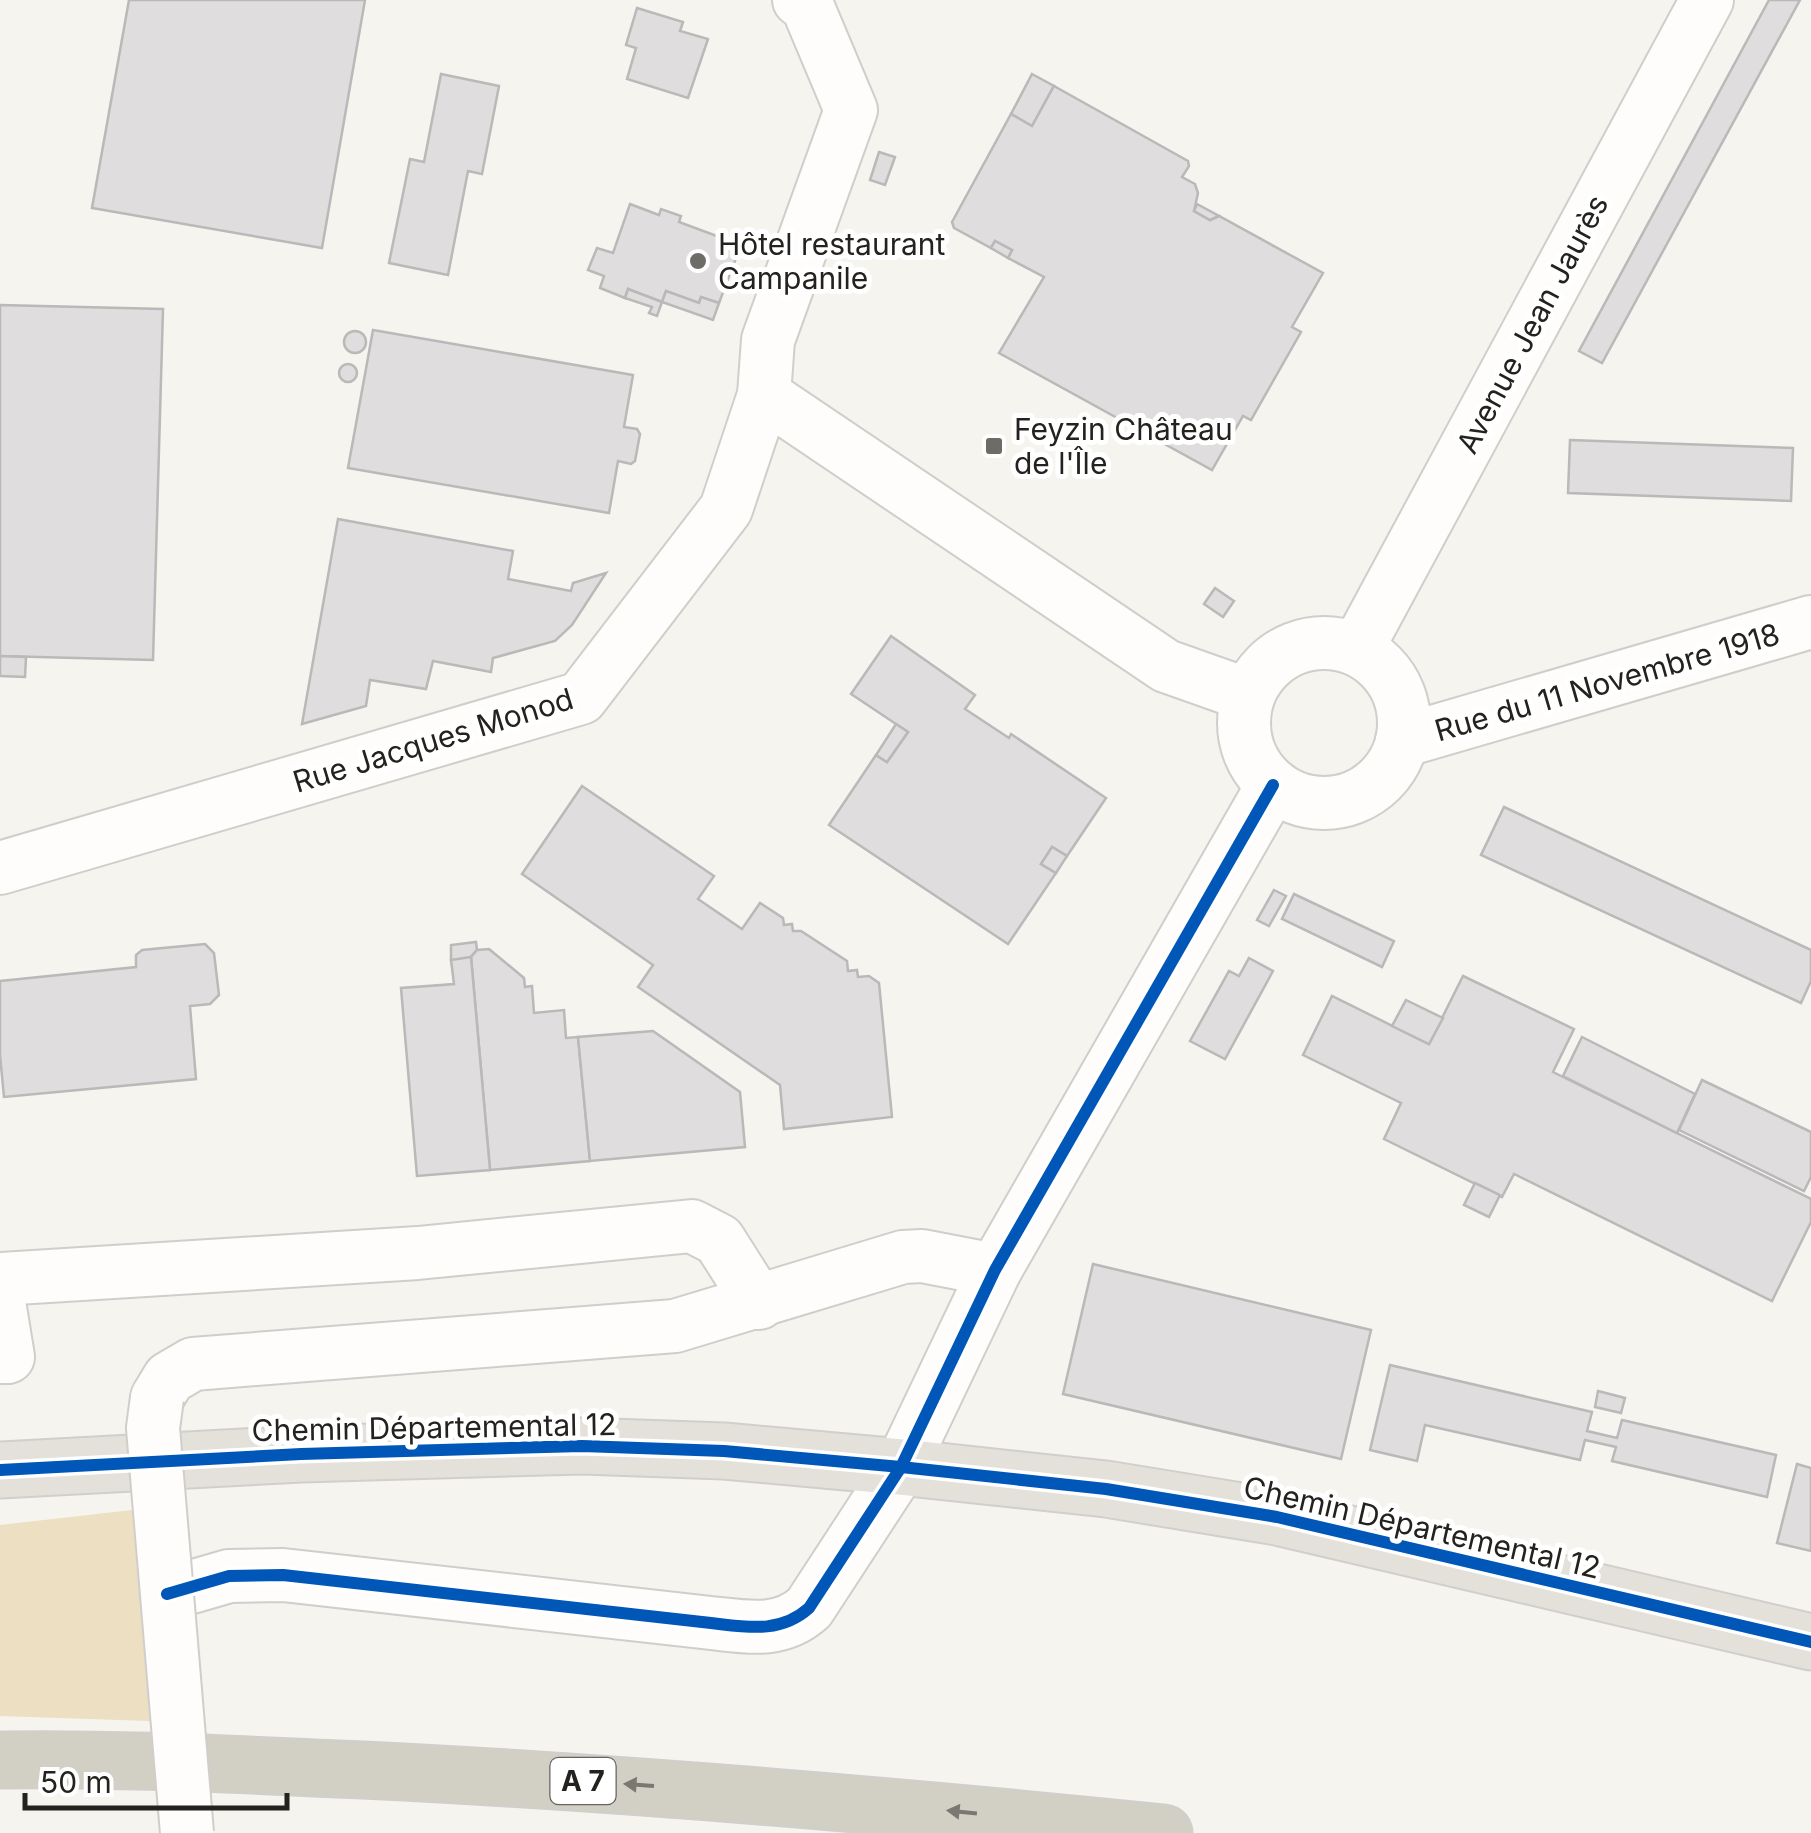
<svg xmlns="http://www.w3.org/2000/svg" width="1811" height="1833" font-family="Inter,sans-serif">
<rect width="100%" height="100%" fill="#f6f4ee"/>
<path fill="#ecdfc2" d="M 132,1510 L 150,1721 L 0,1716 L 0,1525 Z"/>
<g fill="#dfdddd" stroke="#bab8b8" stroke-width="2.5">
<path d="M 129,0 L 365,0 L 322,248 L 92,208 Z"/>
<path d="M 1769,0 L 1800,0 L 1602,363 L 1579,351 Z"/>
<path d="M 637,8 L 683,22 L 680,31 L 708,39 L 688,98 L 627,79 L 636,48 L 626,45 Z"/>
<path d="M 441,74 L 499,86 L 482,174 L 468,171 L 448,275 L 389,263 L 410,159 L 424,162 Z"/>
<path d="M 1032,74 L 1054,86 L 1032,126 L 1011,114 Z"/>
<path d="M 1054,86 L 1188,161 L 1189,166 L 1182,177 L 1195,184 L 1198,193 L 1194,211 L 1210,220 L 1219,216 L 1323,273 L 1292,327 L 1301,332 L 1251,420 L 1243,416 L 1212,470 L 999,353 L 1044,277 L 1008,258 L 1012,250 L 995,241 L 991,248 L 954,228 L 952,222 L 1011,114 L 1032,126 Z"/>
<path d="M 879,152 L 895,157 L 885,185 L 870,180 Z"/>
<path d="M 630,204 L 659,215 L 661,209 L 681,216 L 679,222 L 741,245 L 719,303 L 701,297 L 699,303 L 666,291 L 662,302 L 628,289 L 625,298 L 600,288 L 604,276 L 588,270 L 597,248 L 613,253 Z"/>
<path d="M 1197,204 L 1219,216 L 1210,220 L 1194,211 Z"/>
<path d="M 995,241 L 1012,250 L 1008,258 L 991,248 Z"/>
<path d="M 628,289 L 662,302 L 657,316 L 649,313 L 652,307 L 625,298 Z"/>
<path d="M 666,291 L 699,303 L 701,297 L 719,303 L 713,320 L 662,302 Z"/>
<path d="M 0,305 L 163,309 L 153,660 L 0,656 Z"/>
<path d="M 373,330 L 633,375 L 624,427 L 637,429 L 640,434 L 635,461 L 631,464 L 618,461 L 609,513 L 348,468 Z"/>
<circle cx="355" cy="342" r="11"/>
<circle cx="348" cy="373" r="9"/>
<path d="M 1570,440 L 1793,448 L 1791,501 L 1568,493 Z"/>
<path d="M 338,519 L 513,551 L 508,579 L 571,591 L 573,583 L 606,573 L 572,625 L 555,641 L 493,658 L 491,672 L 433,661 L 426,689 L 370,680 L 366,706 L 302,724 Z"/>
<path d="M 1215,588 L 1234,601 L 1223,617 L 1204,604 Z"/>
<path d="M 891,636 L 975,695 L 965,709 L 1009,738 L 1011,734 L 1106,798 L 1067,856 L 1052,847 L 1041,864 L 1056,873 L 1008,944 L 829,825 L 876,755 L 887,762 L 908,732 L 851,694 Z"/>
<path d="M 0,656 L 26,657 L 25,677 L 0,676 Z"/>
<path d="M 896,724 L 908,732 L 887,762 L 876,755 Z"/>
<path d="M 582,786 L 714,876 L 698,899 L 742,929 L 760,903 L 783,918 L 784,925 L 792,924 L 793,931 L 801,931 L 847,961 L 848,971 L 857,970 L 858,977 L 869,976 L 879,983 L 892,1117 L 784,1129 L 780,1085 L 638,987 L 653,965 L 522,874 Z"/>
<path d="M 1504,807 L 1811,950 L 1811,981 L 1801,1003 L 1481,855 Z"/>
<path d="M 1052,847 L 1067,856 L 1056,873 L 1041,864 Z"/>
<path d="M 1274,890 L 1286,896 L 1269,926 L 1257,920 Z"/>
<path d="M 1294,894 L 1394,941 L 1382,967 L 1282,919 Z"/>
<path d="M 476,942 L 477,950 L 469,959 L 451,960 L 451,945 Z"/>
<path d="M 205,944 L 214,953 L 219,995 L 210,1004 L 190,1006 L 196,1079 L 4,1097 L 0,1055 L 0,981 L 136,967 L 136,955 L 142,950 Z"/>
<path d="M 489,949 L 524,978 L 525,987 L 532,986 L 534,1013 L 564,1010 L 566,1038 L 578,1037 L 590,1161 L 490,1170 L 471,957 L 477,950 Z"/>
<path d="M 471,957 L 490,1170 L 417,1176 L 401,988 L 454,984 L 451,960 Z"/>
<path d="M 1249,958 L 1273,971 L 1225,1059 L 1190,1041 L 1229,971 L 1239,976 Z"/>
<path d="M 1463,976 L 1574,1029 L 1553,1072 L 1811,1199 L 1811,1222 L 1772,1301 L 1514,1174 L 1502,1197 L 1384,1139 L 1401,1103 L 1303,1055 L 1332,996 L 1429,1044 Z"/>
<path d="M 1406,1000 L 1443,1018 L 1429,1044 L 1392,1026 Z"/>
<path d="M 653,1031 L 740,1092 L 745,1147 L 590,1161 L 578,1037 Z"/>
<path d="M 1582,1037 L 1695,1094 L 1677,1133 L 1563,1076 Z"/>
<path d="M 1702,1080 L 1811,1132 L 1811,1177 L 1804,1191 L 1679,1130 Z"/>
<path d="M 1475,1183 L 1500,1195 L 1489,1217 L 1464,1205 Z"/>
<path d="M 1093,1264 L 1371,1330 L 1341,1459 L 1063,1394 Z"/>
<path d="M 1390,1365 L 1592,1412 L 1587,1431 L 1617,1438 L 1622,1420 L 1776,1455 L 1767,1497 L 1612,1461 L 1616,1447 L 1585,1440 L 1580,1460 L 1425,1425 L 1417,1461 L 1370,1450 Z"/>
<path d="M 1598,1391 L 1625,1398 L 1621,1413 L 1595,1407 Z"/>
<path d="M 1797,1464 L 1811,1468 L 1811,1551 L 1777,1543 Z"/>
</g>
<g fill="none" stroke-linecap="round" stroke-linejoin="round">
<g stroke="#d0ceca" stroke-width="56">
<g id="minor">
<path d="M 799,0 L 806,3 L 851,110 L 768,340 L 764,395 L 1166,666 L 1248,695"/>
<circle cx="1324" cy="723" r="80"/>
<path d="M 1357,649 L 1707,0"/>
<path d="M 1402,741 L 1811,622"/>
<path d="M 0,868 L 581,698 L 726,509 L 764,395"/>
<path d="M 0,1279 L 418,1253 L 692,1226 L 719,1240 L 759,1303"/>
<path d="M 0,1308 L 8,1357 L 0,1357"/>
<path d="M 157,1398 L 169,1378 L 193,1364 L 675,1326 L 903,1257 L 922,1256 L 995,1270"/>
<path d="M 167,1594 L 229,1576 L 283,1575 L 711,1623 C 747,1627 780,1634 809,1608 L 901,1467 L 995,1270 L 1273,785"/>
</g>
</g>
<g stroke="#d0cfcc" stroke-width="59">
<path id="major" d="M 0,1470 L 301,1454 L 582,1446 L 724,1451 L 901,1467 L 1106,1489 L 1277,1517 L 1811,1642"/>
</g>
<g stroke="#d0cfcc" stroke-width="59">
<path id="highway" d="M 0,1760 C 121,1758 243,1765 363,1770 C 631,1783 897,1806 1164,1833"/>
</g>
<use href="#minor" stroke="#fefdfc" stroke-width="52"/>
<use href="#major" stroke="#e4e1da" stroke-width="55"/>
<use href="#highway" stroke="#d2cfc5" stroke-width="55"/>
<g stroke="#d0ceca" stroke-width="56" stroke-linecap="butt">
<path id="minor-bridge" d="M 157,1398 L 153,1428 L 187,1833"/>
</g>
<use href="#minor-bridge" stroke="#fefdfc" stroke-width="52"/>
<g stroke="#fff" stroke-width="19">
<g id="cycleway">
<path d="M 0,1470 L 301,1454 L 582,1446 L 724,1451 L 901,1467 L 1106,1489 L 1277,1517 L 1811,1642"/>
<path d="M 167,1594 L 229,1576 L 283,1575 L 711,1623 C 747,1627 780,1634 809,1608 L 901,1467 L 995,1270 L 1273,785"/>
</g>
</g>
<use href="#cycleway" stroke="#0057b8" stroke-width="12"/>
</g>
<defs><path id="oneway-solid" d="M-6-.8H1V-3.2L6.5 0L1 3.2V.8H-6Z" transform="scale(2.5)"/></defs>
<g fill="#7b7872">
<use href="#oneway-solid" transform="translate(639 1785) rotate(-176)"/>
<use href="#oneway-solid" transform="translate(962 1812) rotate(-174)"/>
</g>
<g fill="#6e6c67" stroke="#fff" stroke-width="4">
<circle cx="698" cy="261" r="10"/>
<rect x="984" y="436" width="20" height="20" rx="5"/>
</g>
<g text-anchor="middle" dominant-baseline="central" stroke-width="10" stroke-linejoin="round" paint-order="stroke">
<rect fill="#fff" stroke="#666462" stroke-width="2.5" x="550.5" y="1758" width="65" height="46" rx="8"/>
<g font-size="28" font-weight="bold" fill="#24221e">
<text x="583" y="1781">A 7</text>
</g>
<g font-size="30" fill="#24221e" stroke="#fff" text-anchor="start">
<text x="718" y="244">Hôtel restaurant<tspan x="718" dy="34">Campanile</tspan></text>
<text x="1014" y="429">Feyzin Château<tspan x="1014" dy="34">de l'Île</tspan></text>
</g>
<g font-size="30" fill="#24221e" stroke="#fff">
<text transform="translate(1532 324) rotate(-62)">Avenue Jean Jaurès</text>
<text transform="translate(1607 682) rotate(-16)">Rue du 11 Novembre 1918</text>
<text transform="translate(433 740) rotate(-17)">Rue Jacques Monod</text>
<text transform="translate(434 1427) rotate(-1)">Chemin Départemental 12</text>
<text transform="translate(1422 1527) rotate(13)">Chemin Départemental 12</text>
</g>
</g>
<path d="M25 1793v15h262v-15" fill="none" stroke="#24221e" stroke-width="5"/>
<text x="40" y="1793" font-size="30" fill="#24221e" stroke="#ffffff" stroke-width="8" paint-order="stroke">50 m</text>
</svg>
